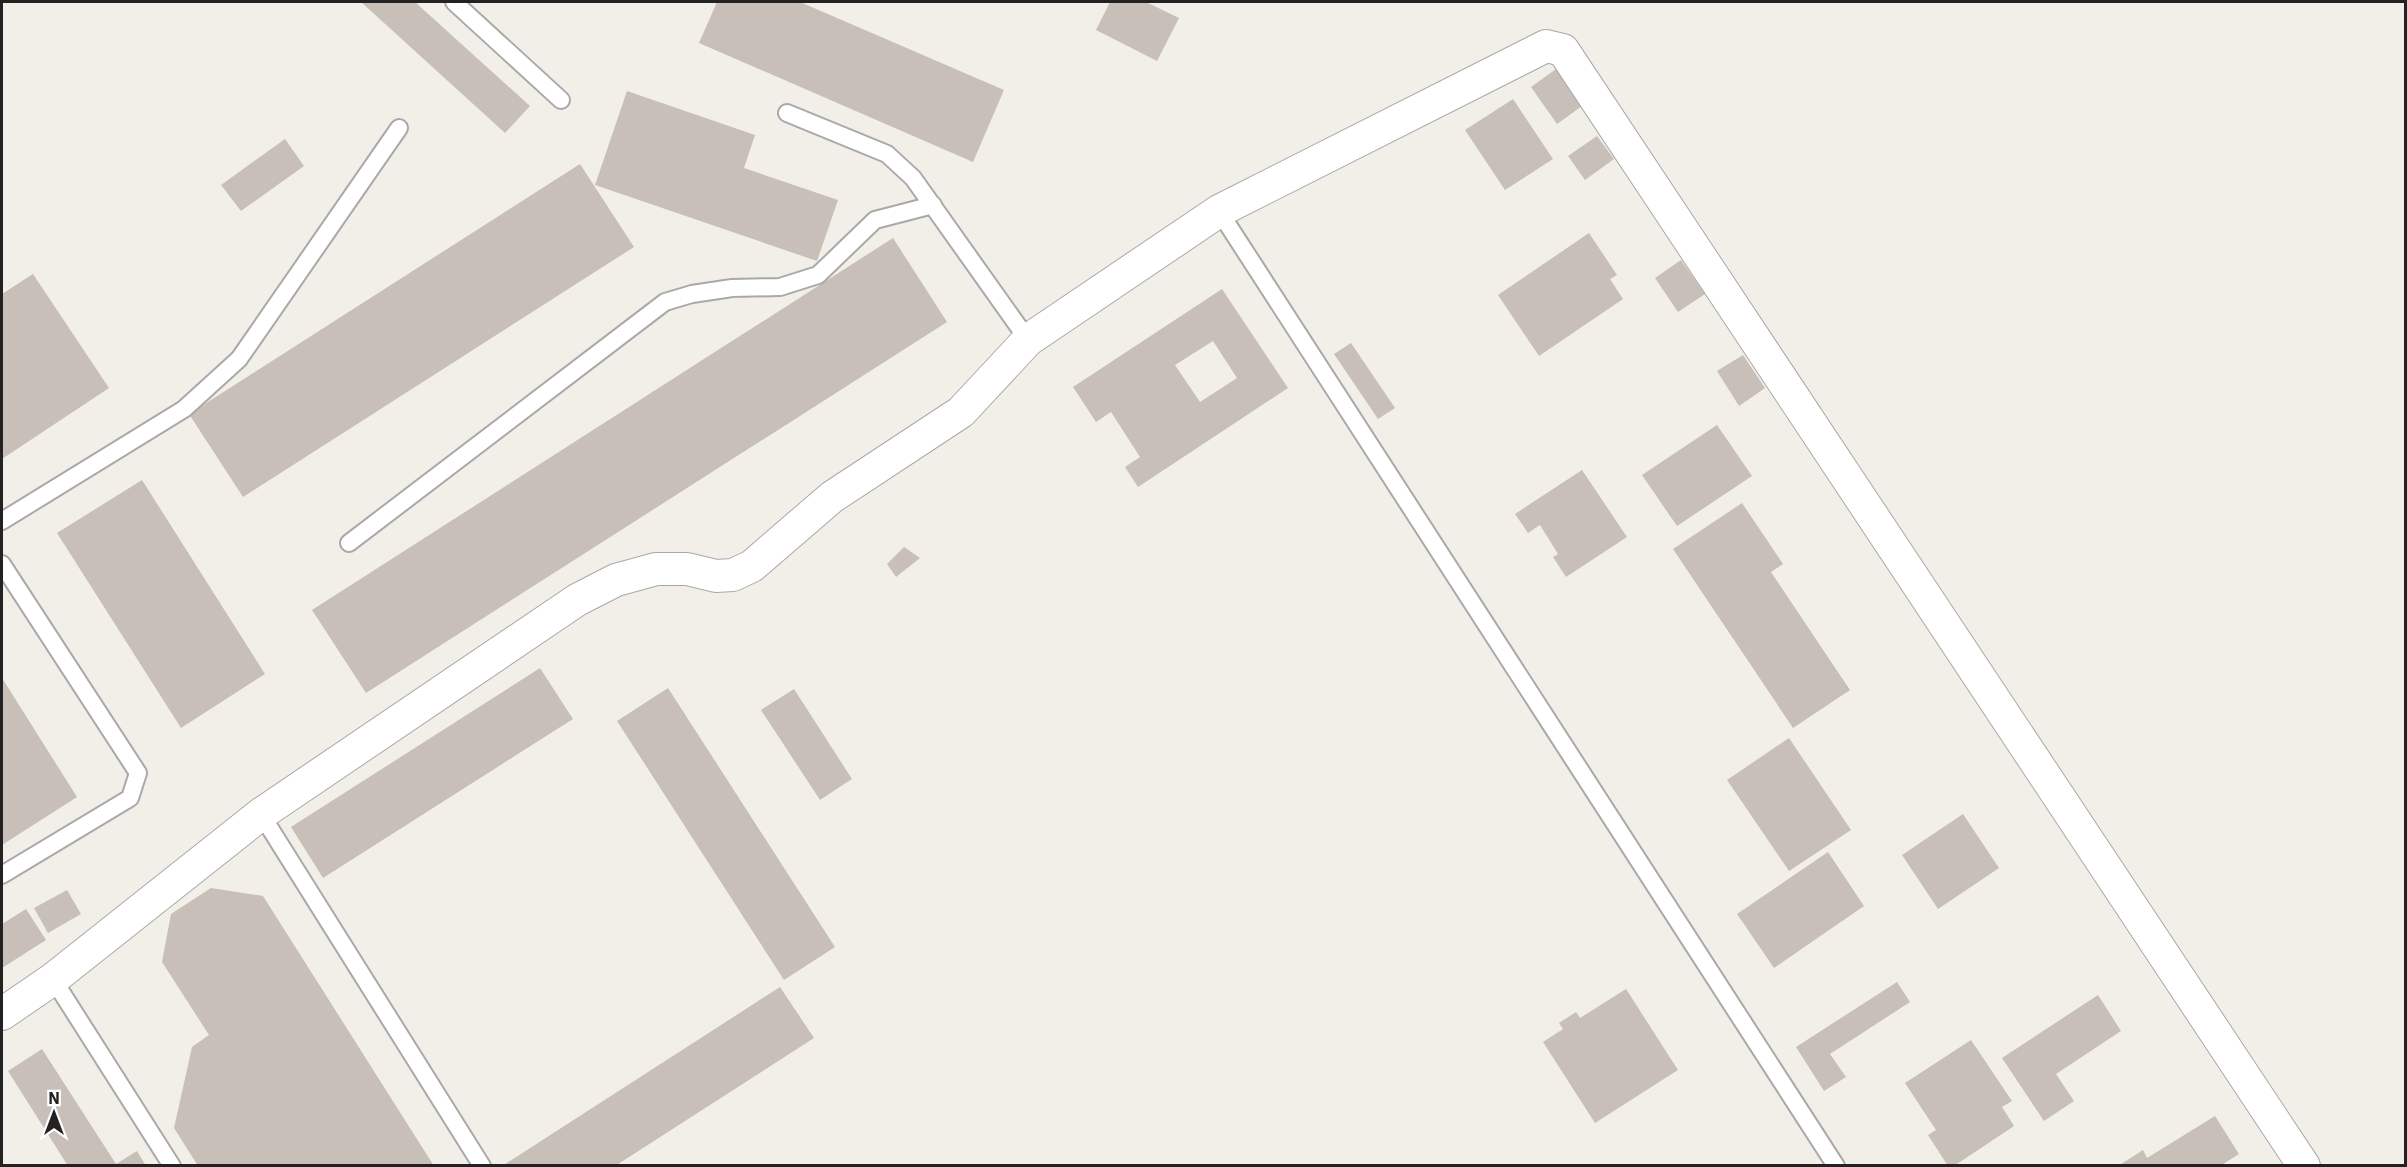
<svg xmlns="http://www.w3.org/2000/svg" width="2407" height="1167" font-family="'IBM Plex Sans',sans-serif">
<rect width="100%" height="100%" fill="#f2efe9"/>
<g fill="#c7bfb8" fill-rule="evenodd">
<path d="M 361,2 L 415,2 L 530,106 L 505,133 Z"/>
<path d="M 717,2 L 800,2 L 1004,90 L 973,162 L 699,43 Z"/>
<path d="M 1110,2 L 1146,2 L 1179,18 L 1157,61 L 1096,30 Z"/>
<path d="M 1556,69 L 1582,106 L 1557,124 L 1531,87 Z"/>
<path d="M 627,91 L 755,135 L 744,168 L 838,200 L 817,261 L 595,185 Z"/>
<path d="M 1513,99 L 1553,159 L 1505,190 L 1465,130 Z"/>
<path d="M 1597,136 L 1614,159 L 1585,180 L 1568,156 Z"/>
<path d="M 285,139 L 304,166 L 241,211 L 221,185 Z"/>
<path d="M 580,164 L 634,247 L 243,497 L 189,414 Z"/>
<path d="M 1589,233 L 1617,275 L 1610,279 L 1623,299 L 1539,356 L 1498,295 Z"/>
<path d="M 893,238 L 947,322 L 366,693 L 312,610 Z"/>
<path d="M 1681,260 L 1705,294 L 1678,312 L 1655,278 Z"/>
<path d="M 33,274 L 109,388 L 2,459 L 2,294 Z"/>
<path d="M 1222,289 L 1288,388 L 1138,487 L 1125,467 L 1140,457 L 1111,412 L 1096,422 L 1073,387 ZM 1213,341 L 1237,378 L 1200,402 L 1175,365 Z"/>
<path d="M 1351,343 L 1395,408 L 1378,419 L 1334,354 Z"/>
<path d="M 1743,355 L 1765,388 L 1739,406 L 1717,371 Z"/>
<path d="M 1717,425 L 1752,476 L 1677,526 L 1642,475 Z"/>
<path d="M 1582,470 L 1627,537 L 1566,577 L 1553,557 L 1558,554 L 1540,525 L 1528,533 L 1515,514 Z"/>
<path d="M 142,480 L 265,674 L 181,728 L 57,533 Z"/>
<path d="M 1742,503 L 1783,564 L 1771,572 L 1850,690 L 1793,728 L 1673,549 Z"/>
<path d="M 904,547 L 920,558 L 896,577 L 887,564 Z"/>
<path d="M 540,668 L 573,719 L 323,878 L 291,827 Z"/>
<path d="M 2,678 L 77,797 L 2,845 Z"/>
<path d="M 668,688 L 835,947 L 784,980 L 617,721 Z"/>
<path d="M 794,689 L 852,779 L 820,800 L 761,710 Z"/>
<path d="M 1789,738 L 1851,830 L 1789,871 L 1727,780 Z"/>
<path d="M 1963,814 L 1999,868 L 1938,909 L 1902,855 Z"/>
<path d="M 1828,852 L 1864,906 L 1774,968 L 1737,914 Z"/>
<path d="M 211,888 L 263,896 L 434,1166 L 198,1166 L 174,1128 L 192,1047 L 209,1035 L 162,962 L 171,914 Z"/>
<path d="M 67,890 L 81,914 L 48,933 L 34,908 Z"/>
<path d="M 26,909 L 46,940 L 2,968 L 2,924 Z"/>
<path d="M 1897,982 L 1910,1002 L 1830,1054 L 1846,1077 L 1824,1091 L 1796,1047 Z"/>
<path d="M 780,987 L 814,1038 L 615,1166 L 502,1166 Z"/>
<path d="M 1626,989 L 1678,1070 L 1595,1123 L 1543,1042 L 1563,1029 L 1559,1023 L 1576,1012 L 1580,1018 Z"/>
<path d="M 2098,995 L 2121,1031 L 2056,1074 L 2074,1101 L 2044,1121 L 2002,1058 Z"/>
<path d="M 1971,1040 L 2012,1101 L 2002,1107 L 2014,1126 L 1954,1166 L 1948,1166 L 1928,1135 L 1936,1130 L 1905,1083 Z"/>
<path d="M 42,1049 L 116,1164 L 137,1151 L 146,1166 L 68,1166 L 8,1071 Z"/>
<path d="M 2215,1116 L 2239,1154 L 2220,1166 L 2118,1166 L 2143,1150 L 2147,1158 Z"/>
</g>
<g fill="none" stroke-linecap="round" stroke-linejoin="round">
<g stroke="#a9a9a9" stroke-width="20">
<g id="lane">
<path d="M 454,2 L 561,100"/>
<path d="M 787,113 L 887,154 L 913,178 L 1028,340"/>
<path d="M 1219,211 L 1836,1166"/>
<path d="M 2,521 L 184,409 L 239,359 L 399,128"/>
<path d="M 349,543 L 665,302 L 692,294 L 732,288 L 780,287 L 818,275 L 875,220 L 933,205"/>
<path d="M 2,564 L 138,773 L 130,798 L 2,875"/>
<path d="M 261,814 L 482,1166"/>
<path d="M 53,979 L 172,1166"/>
</g>
</g>
<g stroke="#a9a9a9" stroke-width="34">
<path id="street" d="M 2,1014 L 53,979 L 261,814 L 577,600 L 616,580 L 656,569 L 687,569 L 716,576 L 733,575 L 752,566 L 832,497 L 961,412 L 1028,340 L 1219,211 L 1546,46 L 1563,50 L 2304,1166"/>
</g>
<use href="#lane" stroke="#fff" stroke-width="16"/>
<use href="#street" stroke="#fff" stroke-width="32"/>
</g>
<rect width="2407" height="1167" fill="none" stroke="#222222" stroke-width="6"/>
<g transform="translate(54 1113)" stroke="#ffffff" stroke-width="4.5" paint-order="stroke">
<path d="M0-4.5L10 22L0 15L-10 22Z" fill="#222222"/>
<text y="-9" font-size="16" font-weight="bold" text-anchor="middle" fill="#222222">N</text>
</g>
</svg>
